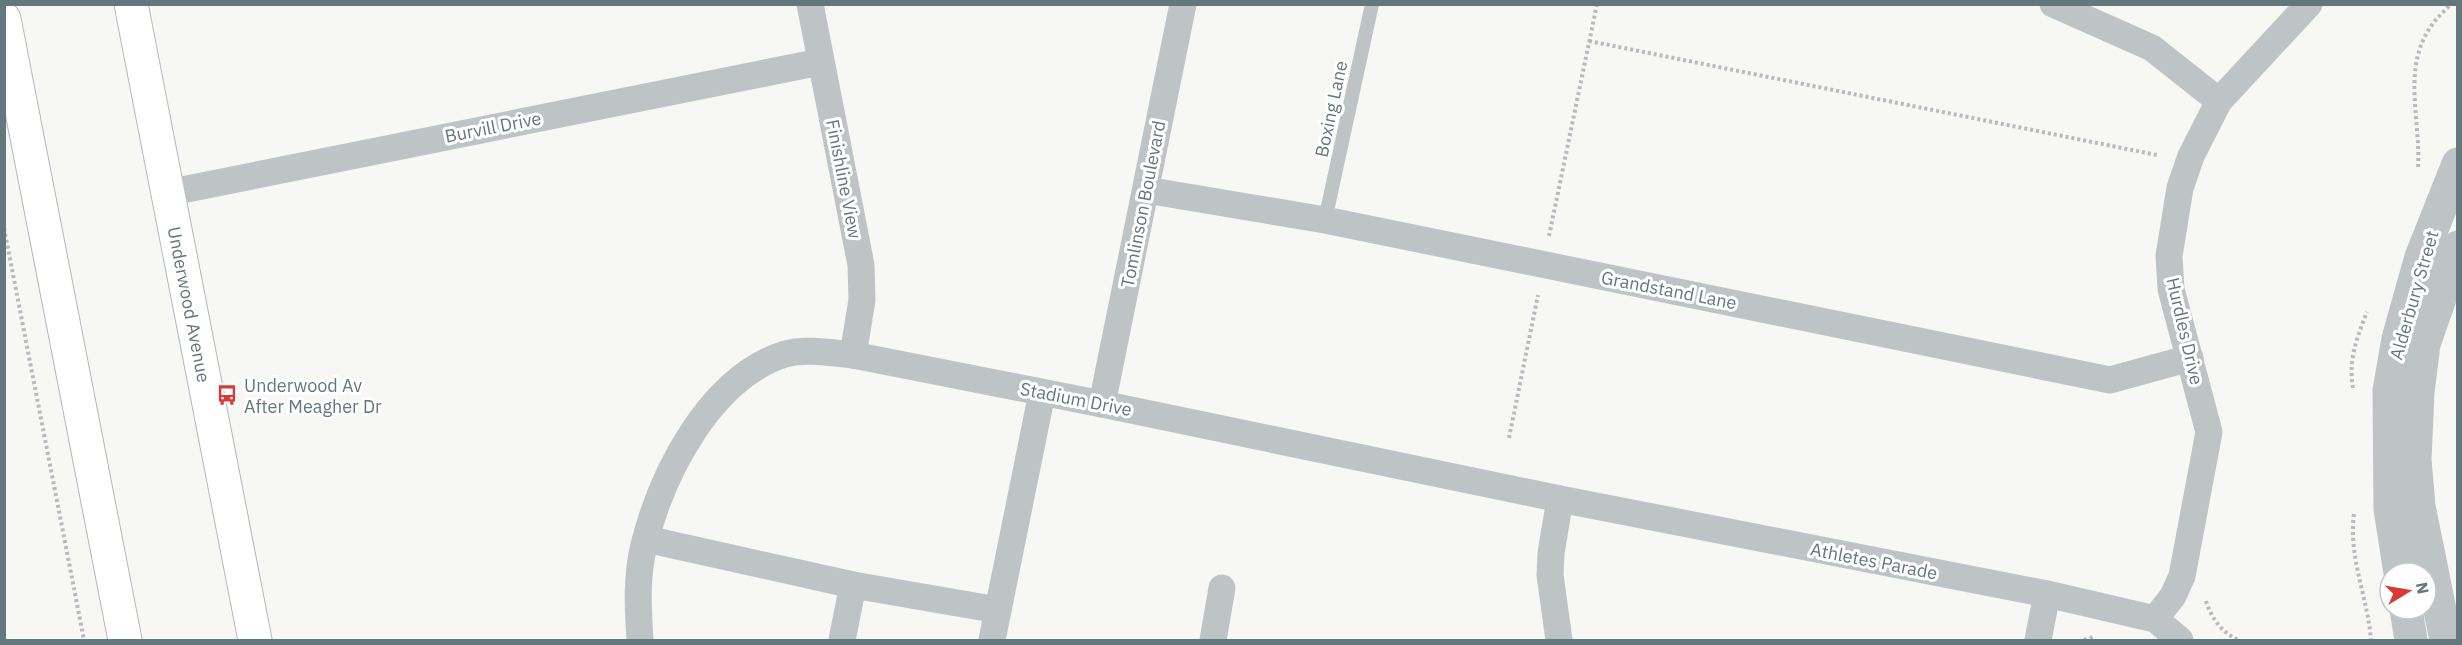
<svg xmlns="http://www.w3.org/2000/svg" width="2462" height="645" font-family="'IBM Plex Sans',sans-serif">
<rect width="100%" height="100%" fill="#f7f7f4"/>
<g fill="none" stroke-linecap="round" stroke-linejoin="round">
<g stroke="#b1b8bb" stroke-width="35">
<g id="secondary">
<path id="s1" d="M 131,4 L 255,640"/>
<path d="M 4,19 L 125,640"/>
</g>
</g>
<g stroke="#b7bbbd" stroke-width="4" stroke-dasharray="3 3" stroke-linecap="butt">
<path d="M 1589,41 L 2157,155"/>
<path d="M 2418,167 C 2421,120 2401,67 2432,25 C 2437,17 2445,11 2451,4"/>
<path d="M 4,228 L 84,640"/>
<path d="M 1549,236 L 1597,4"/>
<path d="M 2353,388 C 2348,360 2357,337 2367,312"/>
<path d="M 1509,438 L 1538,295"/>
<path d="M 2354,514 C 2348,556 2368,599 2371,640"/>
<path d="M 2206,601 C 2211,618 2223,634 2239,640"/>
<path d="M 2084,640 L 2093,637"/>
</g>
<path stroke="#bec4c6" stroke-width="14" d="M 1325,220 L 1372,4"/>
<g stroke="#bec4c6" stroke-width="27">
<path d="M 810,4 L 861,265 L 862,300 L 853,355"/>
<path d="M 2053,4 L 2152,48 L 2219,101"/>
<path d="M 1146,190 L 1325,220 L 2110,380 L 2190,358"/>
<path d="M 167,193 L 820,62"/>
<path d="M 1102,404 L 1183,4"/>
<path d="M 646,539 L 853,585 L 998,610"/>
<path d="M 2155,619 L 2173,596 L 2182,576 L 2209,432 L 2171,289 L 2169,256 L 2180,188 L 2191,156 L 2219,101 L 2309,4"/>
<path d="M 640,640 C 638,609 636,577 644,545 C 662,473 710,378 785,354 C 806,348 832,353 853,355 L 1102,404 L 1560,499 L 2047,594 L 2155,619 L 2180,640"/>
<path d="M 842,640 L 853,585"/>
<path d="M 992,640 L 1042,393"/>
<path d="M 1213,640 L 1222,588"/>
<path d="M 1559,640 L 1550,575 L 1551,553 L 1560,499"/>
<path d="M 2038,640 L 2047,594"/>
</g>
<g stroke="#bec4c6" stroke-width="33">
<path d="M 2400,573 L 2390,509 L 2389,390 L 2398,339 L 2421,257 L 2458,164"/>
<path d="M 2406,609 L 2411,640"/>
<path d="M 2446,640 L 2419,506 L 2415,460 L 2418,392 L 2424,344 L 2458,247"/>
</g>
<use href="#secondary" stroke="#fff" stroke-width="33"/>
</g>
<defs>
<g id="bus-bare" transform="scale(1.62)"><path d="M-5-6H5V4H4V6H2V4H-2V6H-4V4H-5ZM-3.5-4V0h7V-4ZM-3.5 1.2v1.5H-2V1.2ZM2 1.2v1.5H3.5V1.2Z" fill="#d83b34" stroke="#fff" stroke-width="2.5" paint-order="stroke"/></g>
</defs>
<g fill-rule="evenodd">
<use href="#bus-bare" x="227" y="395"/>
</g>
<g text-anchor="middle" dominant-baseline="central" stroke-width="6" stroke-linejoin="round" paint-order="stroke">
<g font-size="18" fill="#64777d" stroke="#fff">
<text transform="translate(1331 109) rotate(-78)">Boxing Lane</text>
<text transform="translate(493 127) rotate(-11)">Burvill Drive</text>
<text transform="translate(844 179) rotate(79)">Finishline View</text>
<text transform="translate(1143 204) rotate(-79)">Tomlinson Boulevard</text>
<text transform="translate(1669 290) rotate(11)">Grandstand Lane</text>
<text transform="translate(2414 295) rotate(-74)">Alderbury Street</text>
<text stroke="none"><textPath href="#s1" startOffset="306">Underwood Avenue</textPath></text>
<text transform="translate(2185 331) rotate(77)">Hurdles Drive</text>
<text transform="translate(1076 399) rotate(11)">Stadium Drive</text>
<text transform="translate(1874 561) rotate(11)">Athletes Parade</text>
</g>
<g font-size="18" fill="#64777d" stroke="#fff" text-anchor="start">
<text x="244" y="385">Underwood Av<tspan x="244" dy="21">After Meagher Dr</tspan></text>
</g>
</g>
<rect width="2462" height="645" fill="none" stroke="#64777d" stroke-width="12"/>
<g transform="translate(2408 591) rotate(79)"><circle r="28" fill="#ffffff" stroke="#c1c9cb" stroke-width="1.5"/>
<path d="M0-4.5L10 22L0 15L-10 22Z" fill="#d83b34"/>
<text y="-9" font-size="16" font-weight="bold" text-anchor="middle" fill="#64777d">N</text>
</g>
</svg>
